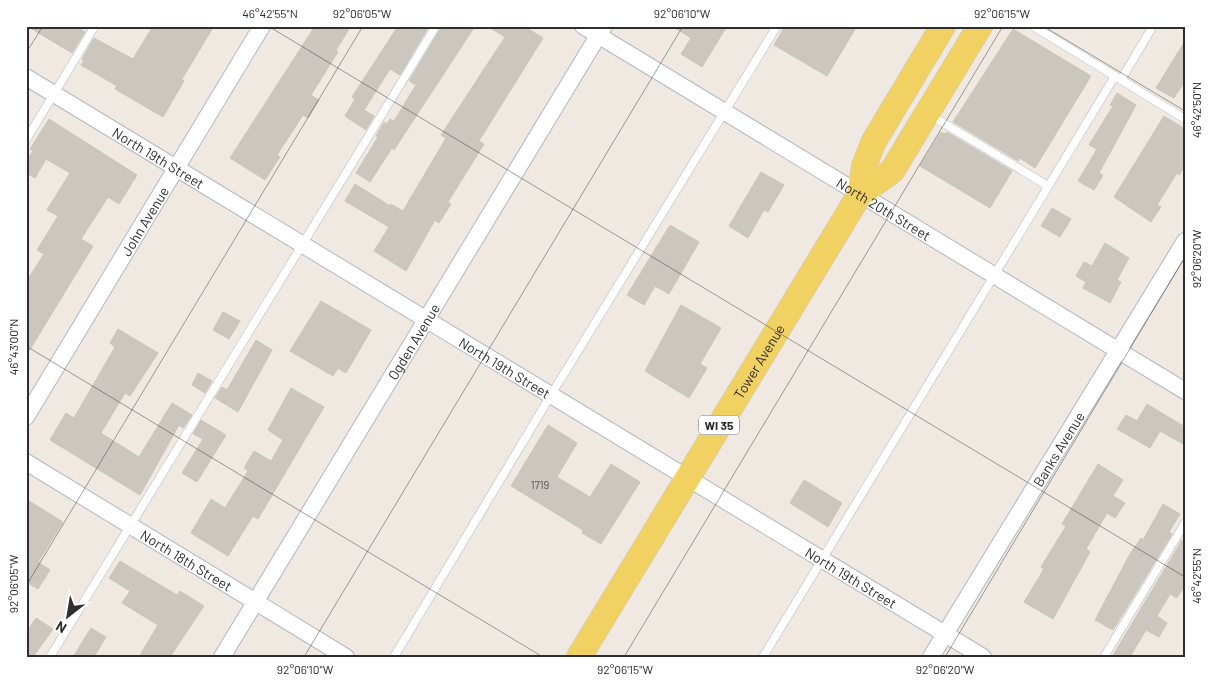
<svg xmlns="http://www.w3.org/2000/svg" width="1211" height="683" font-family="Barlow,sans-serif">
<rect width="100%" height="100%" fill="#efe9e1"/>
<g fill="#cbc7bf" stroke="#cbc5ba">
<path d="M 27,26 L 75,26 L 85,32 L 72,53 Z"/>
<path d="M 153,26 L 214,26 L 182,79 L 184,81 L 163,117 L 115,89 L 117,86 L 81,65 L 84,60 L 82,59 L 94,38 L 133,59 Z"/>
<path d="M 315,26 L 351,26 L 336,50 L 338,52 L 311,95 L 319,100 L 308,118 L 303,115 L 277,155 L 280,157 L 265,180 L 230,158 Z"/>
<path d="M 398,26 L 429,26 L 400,75 L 390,69 L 364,110 L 374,116 L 366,130 L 345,116 L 355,99 L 352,97 Z"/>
<path d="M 442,26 L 475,26 L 394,150 L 392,148 L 370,182 L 356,173 L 378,137 L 376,136 L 384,122 L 387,124 L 390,119 L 394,121 L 416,85 L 409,81 Z"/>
<path d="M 487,26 L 524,26 L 543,38 L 479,141 L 484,144 L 448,202 L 451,204 L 439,223 L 435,220 L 406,271 L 374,251 L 389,227 L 345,201 L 355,184 L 390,206 L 391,204 L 403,211 L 446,138 L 441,135 L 505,37 Z"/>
<path d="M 672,26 L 727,26 L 702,67 L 681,54 L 691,38 Z"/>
<path d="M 785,26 L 857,26 L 827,76 L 774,45 Z"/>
<path d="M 1013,29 L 1091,76 L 1035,168 L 1020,158 L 1018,161 L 953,122 Z"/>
<path d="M 1185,41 L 1185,81 L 1174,98 L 1156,88 Z"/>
<path d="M 1117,93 L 1136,105 L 1099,173 L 1103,175 L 1094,190 L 1078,181 L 1097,149 L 1089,145 L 1113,106 L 1110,105 Z"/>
<path d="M 1164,116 L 1185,129 L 1185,166 L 1179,175 L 1177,173 L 1157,205 L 1161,207 L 1151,222 L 1114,197 Z"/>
<path d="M 49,119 L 137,175 L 119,204 L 108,197 L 81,239 L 93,246 L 26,356 L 26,282 L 44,254 L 37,250 L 58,216 L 47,210 L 70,173 L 46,159 L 35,178 L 26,173 L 26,162 L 33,151 L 30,149 Z"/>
<path d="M 941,132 L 945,134 L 947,132 L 1012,171 L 990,208 L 920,166 Z"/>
<path d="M 761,172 L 784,185 L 768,212 L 764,210 L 748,238 L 729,226 Z"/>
<path d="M 1052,208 L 1071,219 L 1060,237 L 1041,226 Z"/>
<path d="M 670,225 L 699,242 L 669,294 L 655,286 L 644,305 L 627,295 Z"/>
<path d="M 1105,243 L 1129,258 L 1117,280 L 1121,282 L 1110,303 L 1083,288 L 1086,282 L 1076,276 L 1084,262 L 1092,266 Z"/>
<path d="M 321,301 L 371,330 L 346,373 L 338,368 L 333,376 L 290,351 Z"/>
<path d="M 681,305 L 721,328 L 700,364 L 707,368 L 689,398 L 645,371 Z"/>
<path d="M 223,312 L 240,321 L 229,339 L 213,330 Z"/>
<path d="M 118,329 L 158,353 L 130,396 L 125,393 L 101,433 L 139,457 L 172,403 L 192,415 L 183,428 L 179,425 L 140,495 L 50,440 L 66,413 L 74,418 L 115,347 L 110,343 Z"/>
<path d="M 256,340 L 272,350 L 238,412 L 215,398 L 222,387 L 227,390 Z"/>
<path d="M 198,373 L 212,381 L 205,393 L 192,385 Z"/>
<path d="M 291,388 L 324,407 L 258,519 L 253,516 L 228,556 L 191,533 L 211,499 L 225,508 L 248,471 L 244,468 L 254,451 L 271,461 L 283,440 L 268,430 Z"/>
<path d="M 1147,404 L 1185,427 L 1185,445 L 1160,431 L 1150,448 L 1117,429 L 1126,415 L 1137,421 Z"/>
<path d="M 201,420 L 226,435 L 197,482 L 182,473 L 203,439 L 193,434 Z"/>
<path d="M 548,425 L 577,443 L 557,477 L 590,497 L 611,464 L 640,482 L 601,544 L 582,533 L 583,530 L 511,486 Z"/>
<path d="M 1098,464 L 1123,480 L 1113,496 L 1125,503 L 1115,518 L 1107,513 L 1086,549 L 1090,552 L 1053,619 L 1024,602 L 1044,569 L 1041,567 L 1066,526 L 1062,524 Z"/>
<path d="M 804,480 L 842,503 L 828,527 L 790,503 Z"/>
<path d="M 26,499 L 63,522 L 38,562 L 50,570 L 38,589 L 26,582 Z"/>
<path d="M 1163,504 L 1180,514 L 1169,532 L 1172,534 L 1113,630 L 1095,620 L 1130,554 L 1141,538 L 1143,540 Z"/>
<path d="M 1182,540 L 1185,541 L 1185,585 L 1177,598 L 1170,594 L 1157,616 L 1167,623 L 1159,637 L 1146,630 L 1130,657 L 1112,657 Z"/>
<path d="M 120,561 L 177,595 L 180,591 L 204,606 L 170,657 L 139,657 L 158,625 L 122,603 L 130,591 L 109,578 Z"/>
<path d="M 36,618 L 53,629 L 33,657 L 26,657 L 26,633 Z"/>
<path d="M 91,628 L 106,637 L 94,657 L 73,657 Z"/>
</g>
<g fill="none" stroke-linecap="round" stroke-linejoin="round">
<g stroke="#b4b7c1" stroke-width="9">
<g id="lane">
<path d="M 1033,26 L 1185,119"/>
<path d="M 1121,80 L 1153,26"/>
<path d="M 930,115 L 1048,186"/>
<path d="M 26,140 L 95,26"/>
<path d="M 50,657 L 436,26"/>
<path d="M 394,657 L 551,395 L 777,26"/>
<path d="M 763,657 L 1115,76"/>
<path d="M 1104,657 L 1185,523"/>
</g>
</g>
<g stroke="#b4b7c1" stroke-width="18">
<g id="street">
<path id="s1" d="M 583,26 L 1185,391"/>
<path id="s2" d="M 26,77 L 983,657"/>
<path id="s3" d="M 26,417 L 262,26"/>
<path id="s4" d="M 26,462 L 346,657"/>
<path id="s5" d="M 222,657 L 604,26"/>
<path id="s6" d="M 931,657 L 1185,241"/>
</g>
</g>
<g stroke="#c9c9c9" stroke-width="26">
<g id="primary">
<path d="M 860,194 L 864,166 L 874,141 L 943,26"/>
<path id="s7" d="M 579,657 L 860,194 L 892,171 L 980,26"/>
</g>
</g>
<use href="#lane" stroke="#fff" stroke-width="8"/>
<use href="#street" stroke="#fff" stroke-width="16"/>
<use href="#primary" stroke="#f2d163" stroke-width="25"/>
</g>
<path fill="none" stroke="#2e2e2e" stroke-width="1" stroke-opacity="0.45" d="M 268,26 L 1185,577M 1043,26 L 1185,111M 26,53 L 43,26M 26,346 L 543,657M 26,586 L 363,26M 304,657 L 683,26M 624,657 L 1003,26M 945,657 L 1185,257"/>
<g text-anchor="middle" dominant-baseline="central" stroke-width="5" stroke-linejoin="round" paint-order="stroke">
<g font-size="11" fill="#555452">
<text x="540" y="484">1719</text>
</g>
<rect fill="#fff" stroke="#6d6d6d" stroke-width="1" x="699" y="415.5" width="40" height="19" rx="4"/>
<g font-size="12" font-weight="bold" fill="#2e2e2e">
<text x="719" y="425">WI 35</text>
</g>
<g font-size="14" fill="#2e2e2e" stroke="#fff">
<text stroke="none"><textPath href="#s2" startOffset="155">North 19th Street</textPath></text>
<text stroke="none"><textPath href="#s1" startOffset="352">North 20th Street</textPath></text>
<text stroke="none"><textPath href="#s3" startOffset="229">John Avenue</textPath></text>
<text stroke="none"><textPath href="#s5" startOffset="369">Ogden Avenue</textPath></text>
<text stroke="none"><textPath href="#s7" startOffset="346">Tower Avenue</textPath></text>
<text stroke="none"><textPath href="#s2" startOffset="560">North 19th Street</textPath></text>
<text stroke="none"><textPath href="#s6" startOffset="244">Banks Avenue</textPath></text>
<text stroke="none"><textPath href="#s4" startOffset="188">North 18th Street</textPath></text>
<text stroke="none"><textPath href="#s2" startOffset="965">North 19th Street</textPath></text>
</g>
</g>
<rect width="1211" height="683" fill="none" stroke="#ffffff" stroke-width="55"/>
<g transform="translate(68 616) rotate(211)" stroke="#ffffff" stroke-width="4" paint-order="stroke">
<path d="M0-4L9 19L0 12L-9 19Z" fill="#2e2e2e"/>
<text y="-8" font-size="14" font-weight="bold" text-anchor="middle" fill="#2e2e2e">N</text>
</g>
<rect x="28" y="28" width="1156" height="628" fill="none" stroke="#2e2e2e" stroke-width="2"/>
<g font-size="12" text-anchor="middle" fill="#2e2e2e">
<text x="270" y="18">46°42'55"N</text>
<text x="362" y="18">92°06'05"W</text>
<text x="682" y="18">92°06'10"W</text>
<text x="1002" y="18">92°06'15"W</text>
<text transform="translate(1197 110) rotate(-90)" y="4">46°42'50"N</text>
<text transform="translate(1197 259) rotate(-90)" y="4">92°06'20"W</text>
<text transform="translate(14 347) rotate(-90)" y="4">46°43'00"N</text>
<text transform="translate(1197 576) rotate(-90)" y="4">46°42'55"N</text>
<text transform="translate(14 584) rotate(-90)" y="4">92°06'05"W</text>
<text x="305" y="674">92°06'10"W</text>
<text x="625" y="674">92°06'15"W</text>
<text x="945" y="674">92°06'20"W</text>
</g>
</svg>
